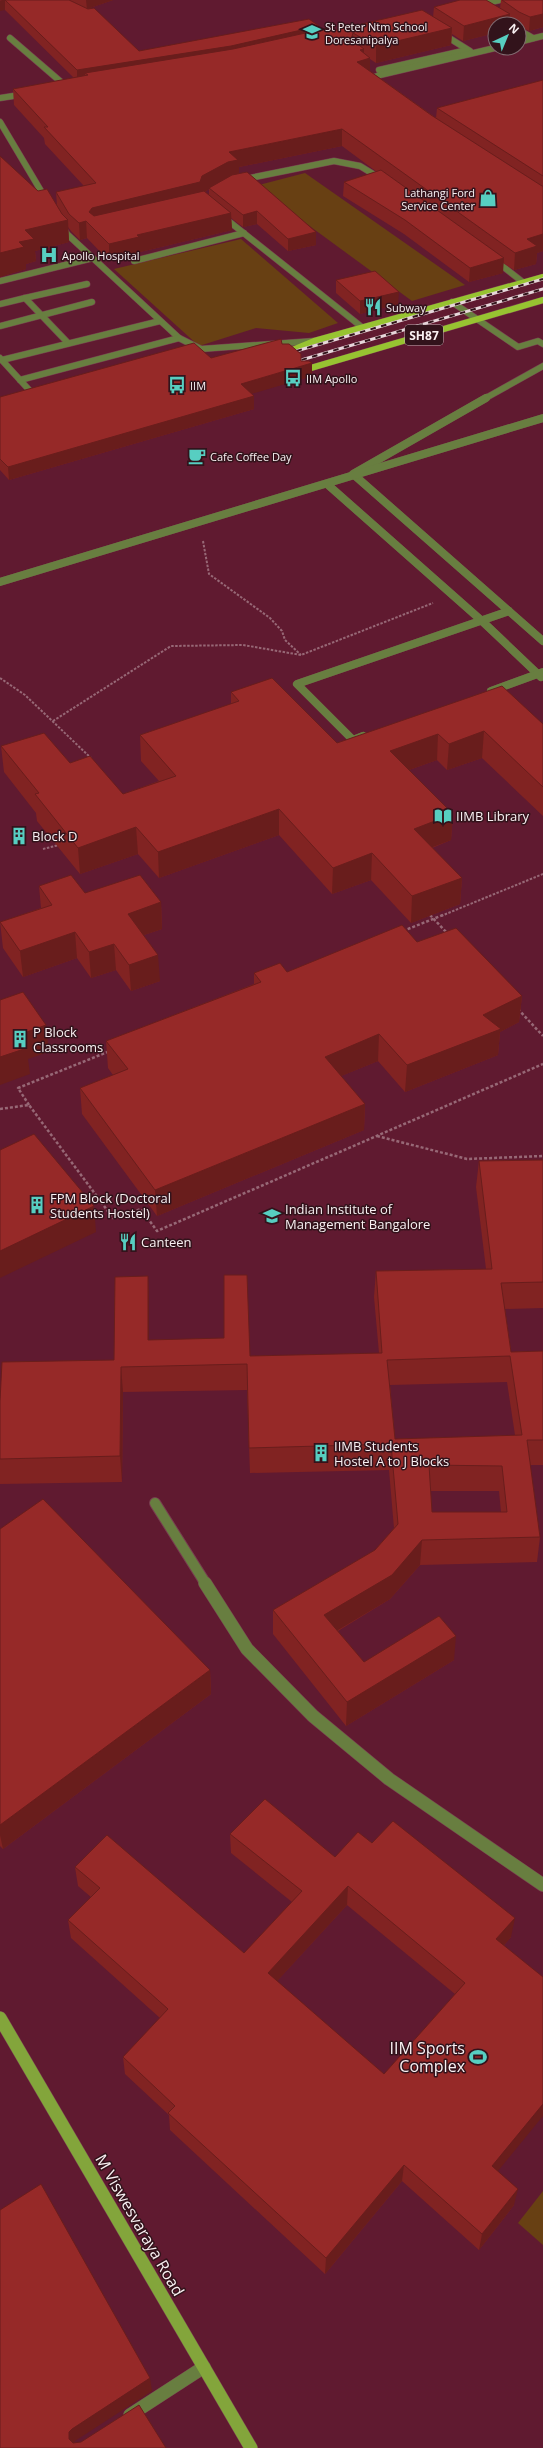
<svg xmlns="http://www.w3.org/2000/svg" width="543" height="2448" font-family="'Open Sans',sans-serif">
<rect width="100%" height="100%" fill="#601a30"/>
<g fill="#684013">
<path d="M 305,173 L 465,285 L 412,301 L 255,186 Z"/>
<path d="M 241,239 L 338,323 L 309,333 L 256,328 L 199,346 L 114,269 Z"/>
<path d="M 543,2191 L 543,2245 L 518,2223 Z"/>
</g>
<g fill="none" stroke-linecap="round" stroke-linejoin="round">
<g stroke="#783c4f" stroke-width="7">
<g id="lane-far3">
<path d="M 519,30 L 533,38"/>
<path d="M 441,33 L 470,51"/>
<path d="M 10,38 L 68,88"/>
<path d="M 379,70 L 467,50"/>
<path d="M 0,122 L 47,201"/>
<path d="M 62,225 L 67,234 L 179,338 L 201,349 L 314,341"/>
<path d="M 0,281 L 93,258"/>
<path d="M 452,302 L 518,347 L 538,341 L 543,344"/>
<path d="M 0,304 L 25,298"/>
<path d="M 0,326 L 92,302"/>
<path d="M 68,343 L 25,298 L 87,284"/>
<path d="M 0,358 L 31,392 L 39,391"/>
<path d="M 2,360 L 160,321"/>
<path d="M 20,380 L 179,338"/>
<path d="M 484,399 L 543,366"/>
</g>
</g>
<g stroke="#783c4f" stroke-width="8">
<g id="lane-far2">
<path d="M 486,398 L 353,474 L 543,641"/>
<path d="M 327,484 L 482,621 L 541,677"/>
<path d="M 0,582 L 543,418"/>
<path d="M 491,691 L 543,672"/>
<path d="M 363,736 L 353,740 L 297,684 L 509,611"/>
</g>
</g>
<g stroke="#783c4f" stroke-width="12">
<path id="lane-far1" d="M 155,1503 L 206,1584"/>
</g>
<g stroke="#783c4f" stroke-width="14">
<path id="lane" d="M 205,1583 L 247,1649 L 313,1716 L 389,1779 L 543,1885"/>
</g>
<g stroke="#783c4f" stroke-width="7">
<g id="street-far1">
<path d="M 477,5 L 500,0"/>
<path d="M 519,42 L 543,36"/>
<path d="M 374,84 L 372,78 L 380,75 L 495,48"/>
<path d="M 0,98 L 26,94"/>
<path d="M 240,180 L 334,161 L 360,166 L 383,180"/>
<path d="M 221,215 L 363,328"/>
<path d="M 492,258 L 524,283"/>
<path d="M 134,261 L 244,233"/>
</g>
</g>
<g stroke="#783c4f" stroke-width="14">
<path id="street" d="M 130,2415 L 204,2367"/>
</g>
<g stroke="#783c4f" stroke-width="14">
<path id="secondary" d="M 0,2018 L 251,2448"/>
</g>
<g stroke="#783c4f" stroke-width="7">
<g id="primary">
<path d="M 285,353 L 314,341 L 543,277"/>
<path d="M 304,370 L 543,300"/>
</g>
</g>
<g stroke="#976876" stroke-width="2" stroke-dasharray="2.5 1.5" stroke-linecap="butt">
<path d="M 203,541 L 209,574 L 270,618 L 282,631 L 285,640 L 301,655"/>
<path d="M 0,678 L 25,695 L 91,758"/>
<path d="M 53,721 L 171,646 L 243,645 L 301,655 L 433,603"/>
<path d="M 43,849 L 59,845"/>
<path d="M 428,913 L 431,916"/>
<path d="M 441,916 L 543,874"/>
</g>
<g stroke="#976876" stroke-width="2.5" stroke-dasharray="3 2" stroke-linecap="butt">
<path d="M 430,915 L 448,934"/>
<path d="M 403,931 L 443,915"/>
<path d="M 518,1009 L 543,1036"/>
<path d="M 29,1105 L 18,1088 L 110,1051"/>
<path d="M 0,1109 L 29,1105 L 113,1218 L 141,1209 L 157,1231 L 543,1064"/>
<path d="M 377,1136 L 467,1159 L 543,1156"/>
</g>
<use href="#lane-far3" stroke="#687e40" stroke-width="6"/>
<use href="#lane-far2" stroke="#687e40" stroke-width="8"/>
<use href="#lane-far1" stroke="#687e40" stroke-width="10"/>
<use href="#lane" stroke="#687e40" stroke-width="13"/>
<use href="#street-far1" stroke="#687e40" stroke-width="6"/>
<use href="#street" stroke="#687e40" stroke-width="13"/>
<use href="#secondary" stroke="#83a53b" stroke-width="13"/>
<use href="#primary" stroke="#97c331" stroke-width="6"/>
<g stroke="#e6d6da" stroke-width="3">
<g id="rail">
<path d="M 286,354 L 543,279"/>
<path d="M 291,363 L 543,289"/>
</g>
</g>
<use href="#rail" stroke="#32131b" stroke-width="2" stroke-dasharray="5.5" stroke-linecap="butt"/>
</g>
<g fill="#812322" fill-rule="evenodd">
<path d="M 0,0 L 113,0 L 87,9 L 139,51 L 319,30 L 332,31 L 433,17 L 434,7 L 500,8 L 501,0 L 543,0 L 543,27 L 529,31 L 519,26 L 519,24 L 515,24 L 510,20 L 509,24 L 495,24 L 495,33 L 463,41 L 452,34 L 451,45 L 376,63 L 370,59 L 370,71 L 436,118 L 437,108 L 543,80 L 543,251 L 537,253 L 536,264 L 514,270 L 503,263 L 503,273 L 469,282 L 404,234 L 343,196 L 344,182 L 377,172 L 342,146 L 239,167 L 239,174 L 316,245 L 288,251 L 257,224 L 243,227 L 231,218 L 232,230 L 140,252 L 140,254 L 109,261 L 87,238 L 80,240 L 71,231 L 68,227 L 69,242 L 35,251 L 36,261 L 26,264 L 26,269 L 0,277 L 38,191 L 57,206 L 56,192 L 84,186 L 45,144 L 44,138 L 14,105 L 13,89 L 74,78 L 5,10 ZM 209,189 L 209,195 L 205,192 Z"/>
<path d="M 336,280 L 398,304 L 360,314 L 336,293 Z"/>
<path d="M 282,344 L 301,361 L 312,376 L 252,393 L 254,409 L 9,480 L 0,470 L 0,397 L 211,358 Z"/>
<path d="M 231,692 L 337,743 L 543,724 L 543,816 L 482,758 L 447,770 L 437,760 L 409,770 L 453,814 L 451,840 L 432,848 L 462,878 L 460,904 L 411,923 L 371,880 L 332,894 L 279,835 L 159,878 L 138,854 L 80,874 L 37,821 L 36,813 L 4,772 L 1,746 L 70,763 L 123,794 L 159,781 L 141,761 L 140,735 L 231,704 Z"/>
<path d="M 39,886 L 85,893 L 161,902 L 162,929 L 144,935 L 160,981 L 131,991 L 116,970 L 91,978 L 77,958 L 23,977 L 3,948 L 0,922 L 41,908 Z"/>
<path d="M 417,942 L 522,996 L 519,1022 L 500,1032 L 498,1055 L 405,1092 L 378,1061 L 341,1076 L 365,1104 L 364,1130 L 157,1216 L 82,1114 L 80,1088 L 113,1075 L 108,1068 L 106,1041 L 254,984 L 254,973 L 287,972 Z"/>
<path d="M 543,1160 L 543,1308 L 505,1309 L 511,1352 L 543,1351 L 543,1465 L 530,1465 L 540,1537 L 537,1562 L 420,1565 L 390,1599 L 338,1631 L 364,1662 L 454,1660 L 346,1726 L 273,1634 L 273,1610 L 375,1550 L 394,1528 L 389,1470 L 250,1473 L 247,1390 L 123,1392 L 122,1482 L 0,1484 L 0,1401 L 114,1360 L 148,1276 L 149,1302 L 149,1340 L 250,1356 L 379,1353 L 374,1297 L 376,1271 L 486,1269 L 476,1187 L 479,1161 ZM 507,1382 L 515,1435 L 395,1439 L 390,1385 ZM 430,1491 L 499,1491 L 501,1512 L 432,1512 Z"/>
<path d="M 0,1529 L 210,1670 L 211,1694 L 3,1849 L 0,1846 Z"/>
<path d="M 230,1834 L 335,1857 L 372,1843 L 511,1937 L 504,1945 L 498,2171 L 514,2205 L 479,2250 L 402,2181 L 325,2274 L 170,2130 L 169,2115 L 125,2074 L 123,2057 L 160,2018 L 71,1938 L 68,1920 L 91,1897 L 78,1886 L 75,1867 L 244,1953 L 292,1902 L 231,1853 ZM 347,1905 L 455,1994 L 384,2074 L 277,1981 Z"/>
</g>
<g fill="#691d1c">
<path d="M 2,0 L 5,0 L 5,10 L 0,11 L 0,1 Z"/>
<path d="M 86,0 L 113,0 L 87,9 Z"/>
<path d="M 510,14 L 509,24 L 495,24 L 495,33 L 463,41 L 464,26 Z"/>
<path d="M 543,14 L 543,27 L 529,31 L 530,17 Z"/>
<path d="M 319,26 L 319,37 L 88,75 L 85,73 L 85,80 L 77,81 L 77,70 Z"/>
<path d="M 452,28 L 451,45 L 376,63 L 376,46 Z"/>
<path d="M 353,33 L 352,49 L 351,39 Z"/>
<path d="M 364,49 L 364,60 L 370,58 L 370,74 L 357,62 L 360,50 Z"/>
<path d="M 342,129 L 342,146 L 239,167 L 239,176 L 209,188 L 209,189 L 203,193 L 93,225 L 89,212 L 92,208 L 202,176 L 229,152 Z"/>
<path d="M 257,211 L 257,224 L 243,227 L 243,215 Z"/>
<path d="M 231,213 L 232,230 L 140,252 L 140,254 L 109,261 L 109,244 L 137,235 Z"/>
<path d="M 68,220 L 69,242 L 35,251 L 36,261 L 26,264 L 26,269 L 0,277 L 0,253 L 19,242 L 25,230 Z"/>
<path d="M 86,221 L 87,238 L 80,240 L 79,223 Z"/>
<path d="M 316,232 L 316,245 L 288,251 L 288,239 Z"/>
<path d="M 543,234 L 543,251 L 537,253 L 536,264 L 514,270 L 515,253 L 527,239 Z"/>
<path d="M 504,258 L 503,273 L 469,282 L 470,268 Z"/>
<path d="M 399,292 L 398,304 L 360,314 L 360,301 Z"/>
<path d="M 312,363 L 312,376 L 241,397 L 241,384 Z"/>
<path d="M 254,396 L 254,409 L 9,480 L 8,467 Z"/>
<path d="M 484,731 L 482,758 L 447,770 L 449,744 Z"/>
<path d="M 438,734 L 437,760 L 389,777 L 390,751 Z"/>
<path d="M 279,809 L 279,835 L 159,878 L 158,852 Z"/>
<path d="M 453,814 L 451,840 L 412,855 L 414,829 Z"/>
<path d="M 136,827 L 138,854 L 80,874 L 78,848 Z"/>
<path d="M 372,853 L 371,880 L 332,894 L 333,868 Z"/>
<path d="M 462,878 L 460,904 L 411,923 L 412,896 Z"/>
<path d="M 161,902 L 162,929 L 129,940 L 128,914 Z"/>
<path d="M 75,932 L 77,958 L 23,977 L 20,951 Z"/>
<path d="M 114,944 L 116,970 L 91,978 L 89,952 Z"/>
<path d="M 158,955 L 160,981 L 131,991 L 129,965 Z"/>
<path d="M 522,996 L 519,1022 L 500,1032 L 498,1055 L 405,1092 L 407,1065 L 483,1015 Z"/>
<path d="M 46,1025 L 49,1052 L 28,1059 L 30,1074 L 0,1085 L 0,1057 L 19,1035 Z"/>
<path d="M 379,1034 L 378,1061 L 324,1083 L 325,1057 Z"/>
<path d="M 365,1104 L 364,1130 L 157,1216 L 155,1190 Z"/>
<path d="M 94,1206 L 96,1232 L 0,1278 L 0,1251 Z"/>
<path d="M 148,1276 L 149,1302 L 149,1365 L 148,1340 Z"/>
<path d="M 121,1367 L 123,1392 L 122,1482 L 120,1456 Z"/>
<path d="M 422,1540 L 420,1565 L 390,1599 L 323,1639 L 324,1615 Z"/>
<path d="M 456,1636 L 454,1660 L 346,1726 L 347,1702 Z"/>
<path d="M 210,1670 L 211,1694 L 3,1849 L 0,1835 L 0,1825 Z"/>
<path d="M 348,1886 L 347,1905 L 268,1991 L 268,1973 Z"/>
<path d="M 515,1918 L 511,1937 L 493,1958 L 496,1939 Z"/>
<path d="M 543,2104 L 543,2116 L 489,2182 L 492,2166 Z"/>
<path d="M 404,2165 L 402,2181 L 325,2274 L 326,2258 Z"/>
<path d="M 518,2189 L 514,2205 L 479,2250 L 482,2234 Z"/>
<path d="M 150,2378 L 152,2391 L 75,2441 L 72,2445 L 69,2439 L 69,2432 L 72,2429 Z"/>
</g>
<g fill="#962928" stroke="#691d1c" fill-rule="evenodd">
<path d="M 5,0 L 69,0 L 88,9 L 94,8 L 139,51 L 309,19 L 319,26 L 231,46 L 77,70 Z"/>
<path d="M 460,0 L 486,0 L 510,14 L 464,26 L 434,7 Z"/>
<path d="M 502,0 L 543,0 L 543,14 L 530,17 L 519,12 Z"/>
<path d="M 422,10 L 452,28 L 376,46 L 353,33 L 351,39 L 364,49 L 360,50 L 370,58 L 357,62 L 431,115 L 542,186 L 543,186 L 543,234 L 527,239 L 537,246 L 515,253 L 342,129 L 229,152 L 238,160 L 228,162 L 202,176 L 200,182 L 92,208 L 89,212 L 94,216 L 204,191 L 231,213 L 137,235 L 139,237 L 109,244 L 86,221 L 79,223 L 69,214 L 56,192 L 96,183 L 44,127 L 48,127 L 13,89 L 88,75 L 85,73 L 233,49 L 328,28 L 332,31 Z"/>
<path d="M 543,80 L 543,176 L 437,108 Z"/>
<path d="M 0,156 L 38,191 L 47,189 L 62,214 L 68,220 L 25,230 L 34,239 L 19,242 L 24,247 L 0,253 Z"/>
<path d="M 381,170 L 504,258 L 470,268 L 405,220 L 344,182 Z"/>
<path d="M 247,172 L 316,232 L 288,239 L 257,211 L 243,215 L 209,188 L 232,175 Z"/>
<path d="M 375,271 L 399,292 L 360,301 L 336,280 Z"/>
<path d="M 281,339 L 282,344 L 289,344 L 301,354 L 301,361 L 309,361 L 312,363 L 241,384 L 254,396 L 8,467 L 0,459 L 0,397 L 194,343 L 211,358 Z"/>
<path d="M 272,678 L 337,743 L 502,686 L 543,724 L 543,787 L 484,731 L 449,744 L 438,734 L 390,751 L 453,814 L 414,829 L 462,878 L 412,896 L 372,853 L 333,868 L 279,809 L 158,852 L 136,827 L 78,848 L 35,794 L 39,793 L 1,746 L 44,733 L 70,763 L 90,756 L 123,794 L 176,776 L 140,735 L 239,701 L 231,692 Z"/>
<path d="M 71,875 L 85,893 L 140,875 L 161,902 L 128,914 L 158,955 L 129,965 L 114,944 L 89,952 L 75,932 L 20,951 L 0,922 L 52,905 L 39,886 Z"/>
<path d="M 402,925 L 417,942 L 456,928 L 522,996 L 483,1015 L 501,1029 L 407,1065 L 379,1034 L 325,1057 L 365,1104 L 155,1190 L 80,1088 L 128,1069 L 106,1041 L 261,982 L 254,973 L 280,963 L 287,972 Z"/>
<path d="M 23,992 L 46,1025 L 19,1035 L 27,1048 L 0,1057 L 0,1000 Z"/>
<path d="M 34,1134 L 94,1206 L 0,1251 L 0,1150 Z"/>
<path d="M 543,1160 L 543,1282 L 501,1283 L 511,1352 L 543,1351 L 543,1440 L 527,1440 L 540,1537 L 422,1540 L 392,1575 L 324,1615 L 364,1662 L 439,1616 L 456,1636 L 347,1702 L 273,1610 L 375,1550 L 398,1524 L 391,1444 L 249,1448 L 247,1364 L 121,1367 L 120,1456 L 0,1459 L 0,1401 L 2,1362 L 114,1360 L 115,1277 L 148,1276 L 148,1340 L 224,1338 L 224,1275 L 247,1275 L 250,1356 L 382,1353 L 376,1271 L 492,1269 L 479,1161 ZM 510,1356 L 522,1435 L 395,1439 L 387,1360 ZM 429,1465 L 502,1466 L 507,1512 L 432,1512 Z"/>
<path d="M 43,1499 L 210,1670 L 0,1825 L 0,1529 Z"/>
<path d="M 265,1799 L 335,1857 L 358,1832 L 372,1843 L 393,1821 L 515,1918 L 496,1939 L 543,1977 L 543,2104 L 492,2166 L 518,2189 L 482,2234 L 404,2165 L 326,2258 L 168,2113 L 175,2106 L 123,2057 L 168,2009 L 68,1920 L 100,1888 L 75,1867 L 107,1835 L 244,1953 L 302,1891 L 230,1834 ZM 348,1886 L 465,1983 L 384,2074 L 268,1973 Z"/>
<path d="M 41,2184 L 150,2378 L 72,2429 L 69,2432 L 69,2439 L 73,2443 L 81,2442 L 139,2405 L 166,2448 L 0,2448 L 0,2210 Z"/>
</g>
<defs>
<g id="school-bare" transform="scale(1.38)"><path d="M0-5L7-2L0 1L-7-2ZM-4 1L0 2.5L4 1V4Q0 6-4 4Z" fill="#57cec1" stroke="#32131b" stroke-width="2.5" paint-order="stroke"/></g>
<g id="shop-bare" transform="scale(1.38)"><path d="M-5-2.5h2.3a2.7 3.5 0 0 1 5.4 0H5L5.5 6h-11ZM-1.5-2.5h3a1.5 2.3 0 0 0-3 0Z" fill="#57cec1" stroke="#32131b" stroke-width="2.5" paint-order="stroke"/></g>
<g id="hospital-bare" transform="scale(1.38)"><path d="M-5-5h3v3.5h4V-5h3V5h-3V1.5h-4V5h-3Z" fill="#57cec1" stroke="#32131b" stroke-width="2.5" paint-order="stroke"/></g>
<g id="restaurant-bare" transform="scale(1.38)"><path d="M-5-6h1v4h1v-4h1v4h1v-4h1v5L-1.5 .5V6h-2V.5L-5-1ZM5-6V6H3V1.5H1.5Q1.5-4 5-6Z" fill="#57cec1" stroke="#32131b" stroke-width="2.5" paint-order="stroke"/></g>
<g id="bus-bare" transform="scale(1.38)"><path d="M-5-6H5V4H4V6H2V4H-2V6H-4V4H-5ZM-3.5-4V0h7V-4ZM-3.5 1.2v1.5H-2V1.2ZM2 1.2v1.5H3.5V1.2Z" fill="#57cec1" stroke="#32131b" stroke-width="2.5" paint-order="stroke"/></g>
<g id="cafe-bare" transform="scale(1.38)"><path d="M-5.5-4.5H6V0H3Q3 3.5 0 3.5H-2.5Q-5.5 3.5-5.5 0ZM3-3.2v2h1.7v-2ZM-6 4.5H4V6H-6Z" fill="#57cec1" stroke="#32131b" stroke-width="2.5" paint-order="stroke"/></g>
<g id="library-bare" transform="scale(1.38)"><path d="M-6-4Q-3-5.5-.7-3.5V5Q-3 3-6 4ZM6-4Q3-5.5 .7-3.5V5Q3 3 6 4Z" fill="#57cec1" stroke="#32131b" stroke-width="2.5" paint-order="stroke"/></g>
<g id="building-bare" transform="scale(1.38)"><path d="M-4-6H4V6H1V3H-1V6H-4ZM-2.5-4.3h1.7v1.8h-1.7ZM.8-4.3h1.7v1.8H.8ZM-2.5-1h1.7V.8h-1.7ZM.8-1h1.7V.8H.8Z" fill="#57cec1" stroke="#32131b" stroke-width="2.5" paint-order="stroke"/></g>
<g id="university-bare" transform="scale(1.38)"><path d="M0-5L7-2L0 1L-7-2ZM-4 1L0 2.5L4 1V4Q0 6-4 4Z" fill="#57cec1" stroke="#32131b" stroke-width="2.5" paint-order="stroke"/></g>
<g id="stadium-bare" transform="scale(1.38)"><path d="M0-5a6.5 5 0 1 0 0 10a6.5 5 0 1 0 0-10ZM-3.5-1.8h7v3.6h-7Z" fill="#57cec1" stroke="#32131b" stroke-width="2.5" paint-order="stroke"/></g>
</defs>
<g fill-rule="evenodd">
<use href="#school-bare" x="312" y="32"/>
<use href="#shop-bare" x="488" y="198"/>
<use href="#hospital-bare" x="49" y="255"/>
<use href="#restaurant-bare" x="373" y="307"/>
<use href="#bus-bare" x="293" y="378"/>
<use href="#bus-bare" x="177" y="385"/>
<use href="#cafe-bare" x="197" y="456"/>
<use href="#library-bare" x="443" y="816"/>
<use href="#building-bare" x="19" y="836"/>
<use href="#building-bare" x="20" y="1039"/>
<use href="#building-bare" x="37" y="1205"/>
<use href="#university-bare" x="272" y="1216"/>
<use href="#restaurant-bare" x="128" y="1242"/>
<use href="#building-bare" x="321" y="1453"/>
<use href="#stadium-bare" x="478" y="2057"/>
</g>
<g text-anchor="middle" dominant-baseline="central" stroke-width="3" stroke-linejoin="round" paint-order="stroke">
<g font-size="11" fill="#f9f0f2" stroke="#32131b" text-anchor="start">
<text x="325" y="26">St Peter Ntm School<tspan x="325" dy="13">Doresanipalya</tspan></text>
<text x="475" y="192" text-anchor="end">Lathangi Ford<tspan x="475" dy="13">Service Center</tspan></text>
<text x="62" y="255">Apollo Hospital</text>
<text x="386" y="307">Subway</text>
<text x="306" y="378">IIM Apollo</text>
<text x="190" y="385">IIM</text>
<text x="210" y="456">Cafe Coffee Day</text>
</g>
<rect fill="#32131b" stroke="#bdaeb2" stroke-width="1" x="405" y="325" width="38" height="20" rx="3"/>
<g font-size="12" font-weight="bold" fill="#f9f0f2">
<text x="424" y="335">SH87</text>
</g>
<g font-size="13" fill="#f9f0f2" stroke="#32131b" text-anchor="start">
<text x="456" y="816">IIMB Library</text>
<text x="32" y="836">Block D</text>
<text x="33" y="1032">P Block<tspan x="33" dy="15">Classrooms</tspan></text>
<text x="50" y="1198">FPM Block (Doctoral<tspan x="50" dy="15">Students Hostel)</tspan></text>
<text x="285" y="1209">Indian Institute of<tspan x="285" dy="15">Management Bangalore</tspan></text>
<text x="141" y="1242">Canteen</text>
<text x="334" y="1446">IIMB Students<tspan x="334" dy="15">Hostel A to J Blocks</tspan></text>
</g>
<g font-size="16" fill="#f9f0f2" stroke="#32131b" text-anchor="end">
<text x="465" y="2048">IIM Sports<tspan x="465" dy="18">Complex</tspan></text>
</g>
<g font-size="16" fill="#f9f0f2" stroke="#32131b">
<text transform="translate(140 2225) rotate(60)">M Viswesvaraya Road</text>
</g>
</g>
<g transform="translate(507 36) rotate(44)"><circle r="19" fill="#32131b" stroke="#826b71"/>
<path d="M0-3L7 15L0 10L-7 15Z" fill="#57cec1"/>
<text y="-6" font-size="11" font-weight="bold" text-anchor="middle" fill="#f9f0f2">N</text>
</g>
</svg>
